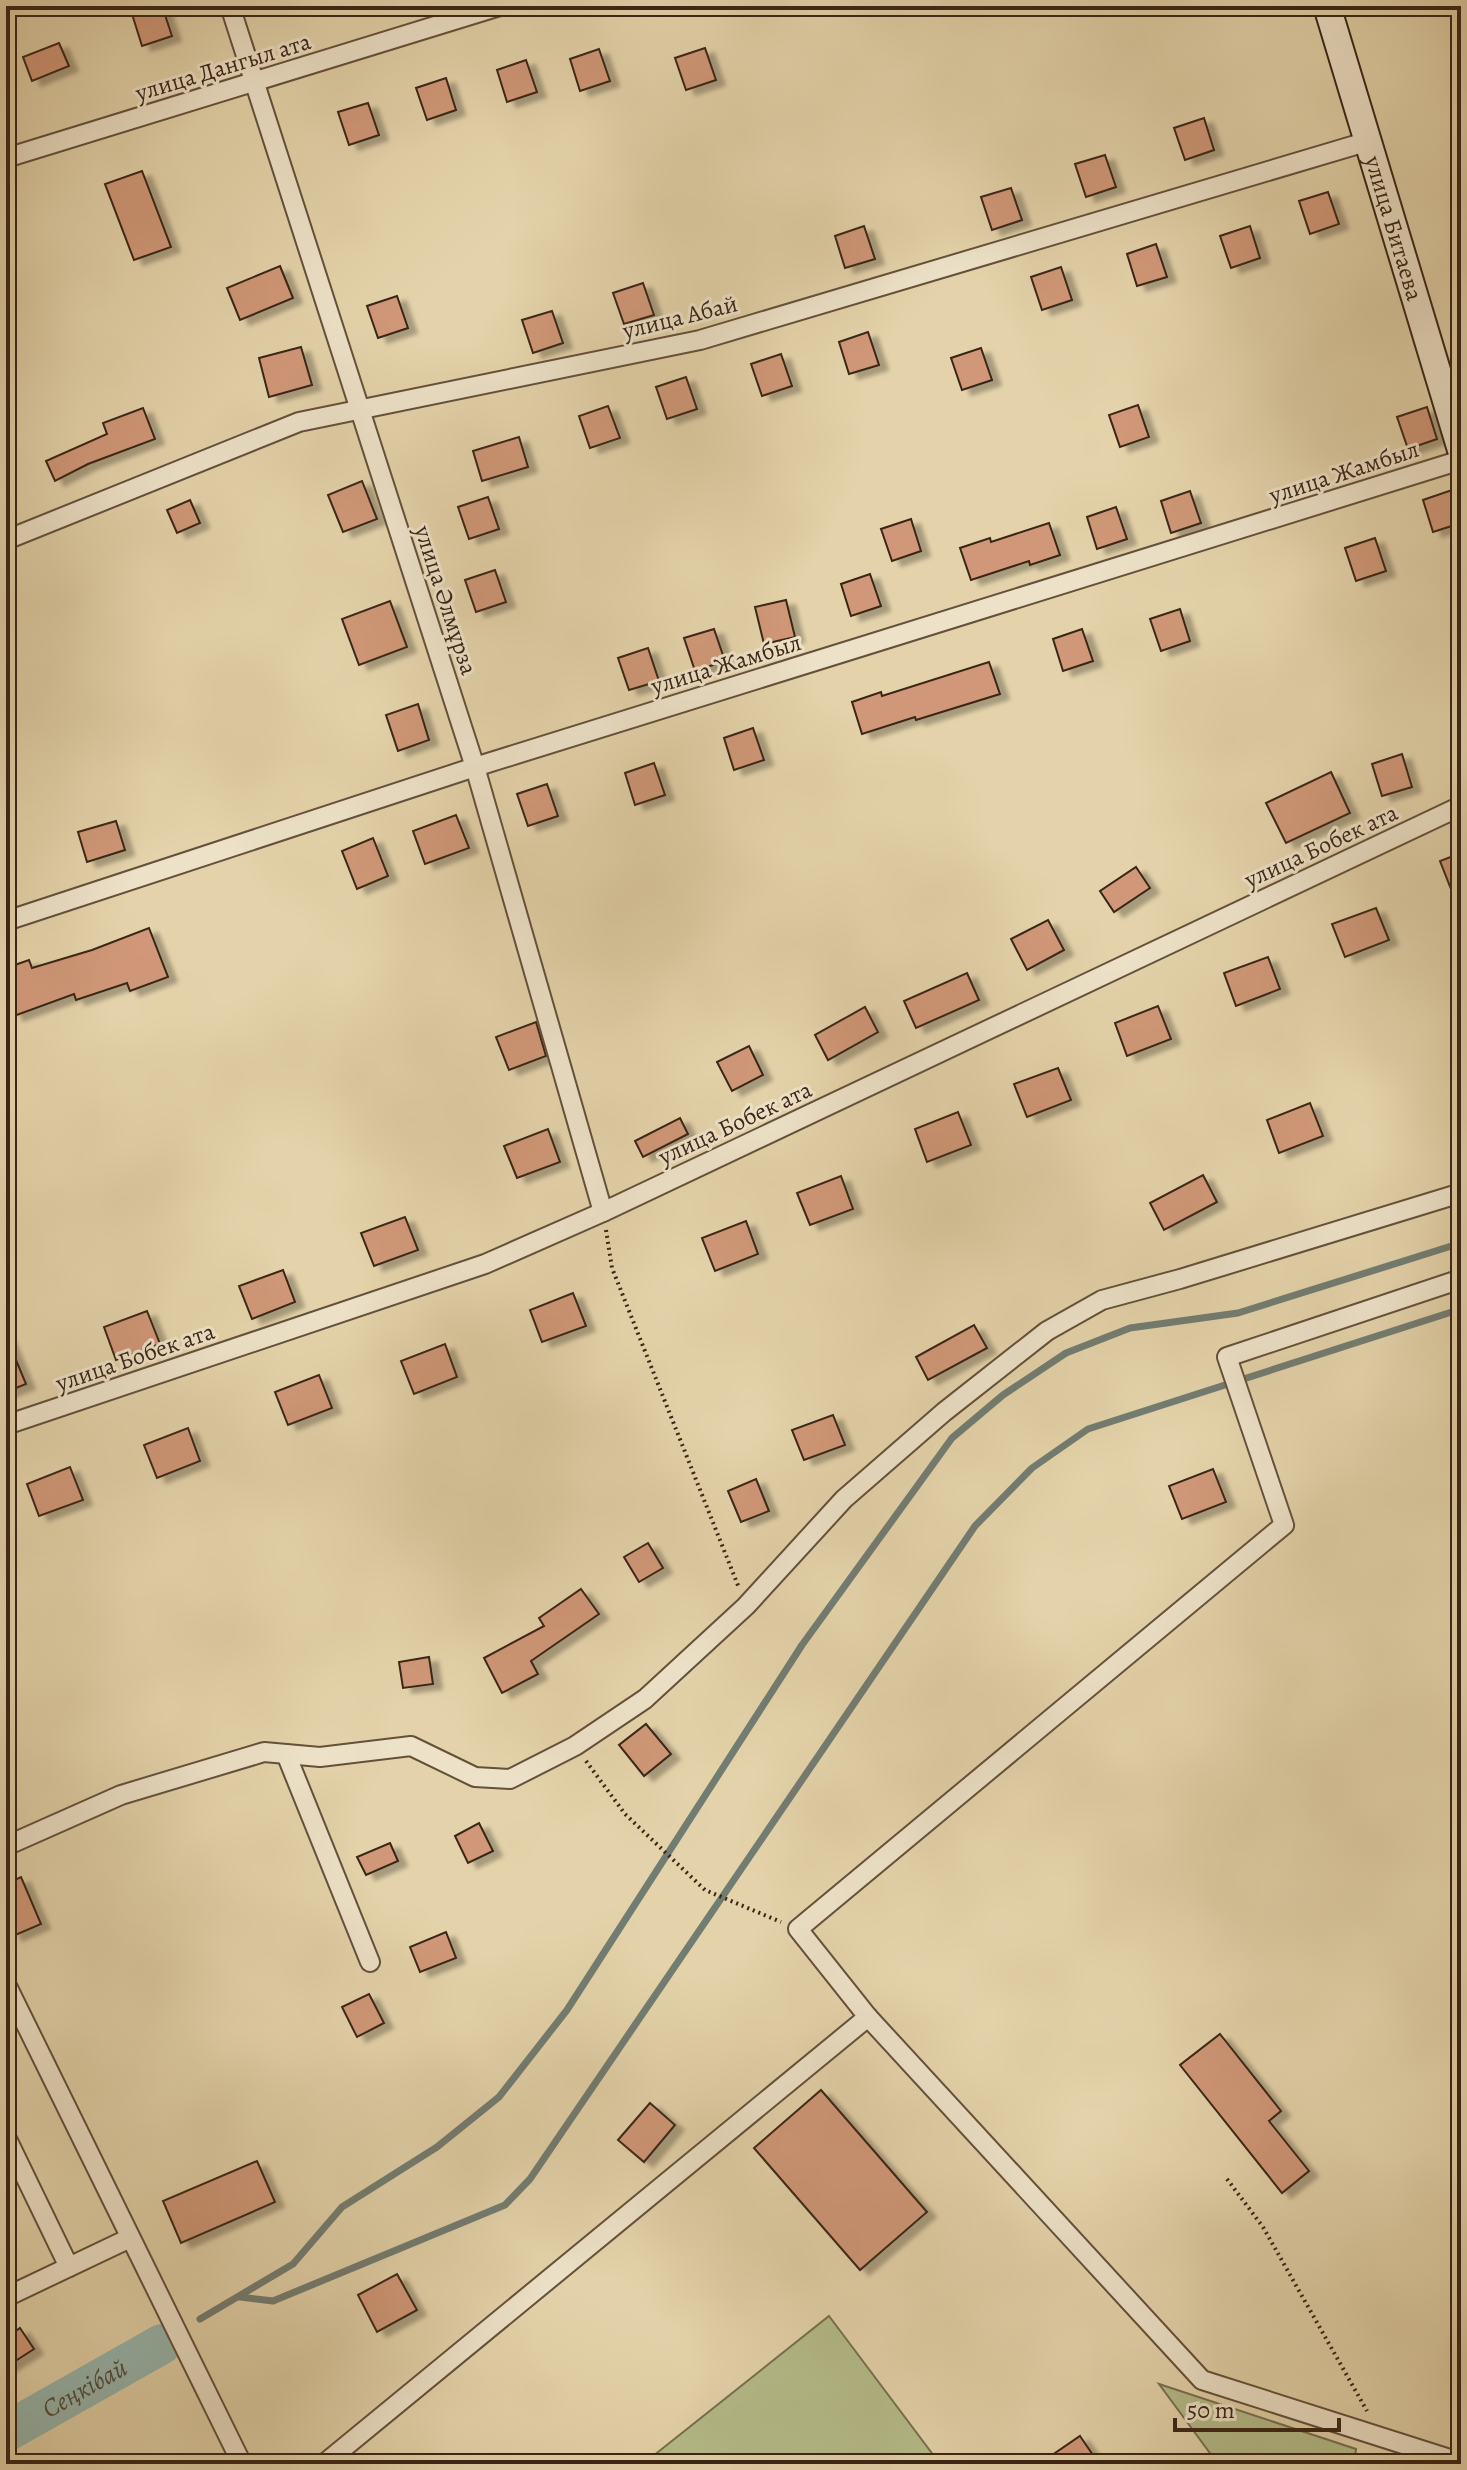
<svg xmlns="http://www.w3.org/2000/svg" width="1467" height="2470" font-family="Alegreya,serif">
<defs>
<filter id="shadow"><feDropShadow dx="9" dy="5" stdDeviation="2" flood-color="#0004"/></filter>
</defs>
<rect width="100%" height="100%" fill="#e4d3aa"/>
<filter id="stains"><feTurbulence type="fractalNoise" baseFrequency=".0025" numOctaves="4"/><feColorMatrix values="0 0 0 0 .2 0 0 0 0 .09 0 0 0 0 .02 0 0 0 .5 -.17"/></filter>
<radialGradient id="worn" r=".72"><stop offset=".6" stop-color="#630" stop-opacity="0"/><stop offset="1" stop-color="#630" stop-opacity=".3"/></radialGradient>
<g fill="#b4bc89" stroke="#777050" stroke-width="2">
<path d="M 829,2316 L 940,2464 L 643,2464 Z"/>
<path d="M 1159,2384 L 1356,2449 L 1354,2464 L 1218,2464 Z"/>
</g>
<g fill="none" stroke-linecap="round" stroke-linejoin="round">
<g stroke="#727d72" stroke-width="7">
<path d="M 240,2297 L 273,2301 L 505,2205 L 530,2179 L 975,1526 L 1032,1468 L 1088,1429 L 1461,1309"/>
<path d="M 200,2319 L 293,2264 L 342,2207 L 437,2147 L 499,2097 L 567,2010 L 802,1645 L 952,1438 L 1003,1395 L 1066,1353 L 1130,1328 L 1238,1313 L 1461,1243"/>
</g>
<path stroke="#97b7af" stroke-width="40" id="s1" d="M 6,2432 L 162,2344"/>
</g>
<g fill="#d09878" stroke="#3a2516" stroke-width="2" filter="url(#shadow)">
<path d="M 155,6 L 162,6 L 172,36 L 142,46 L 132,14 Z"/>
<path d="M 59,43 L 69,66 L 32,81 L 23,57 Z"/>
<path d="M 705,48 L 716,80 L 686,90 L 675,58 Z"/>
<path d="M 599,49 L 610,81 L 580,91 L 570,59 Z"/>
<path d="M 526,60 L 537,92 L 507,102 L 497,70 Z"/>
<path d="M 446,78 L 456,110 L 427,120 L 416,88 Z"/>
<path d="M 368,103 L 379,135 L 349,145 L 338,112 Z"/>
<path d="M 1204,118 L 1214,150 L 1185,160 L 1174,128 Z"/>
<path d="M 1105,155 L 1116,187 L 1086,197 L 1075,164 Z"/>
<path d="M 142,171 L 171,247 L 134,260 L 105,184 Z"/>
<path d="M 1011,188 L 1022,220 L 992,230 L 981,197 Z"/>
<path d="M 1328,192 L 1339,224 L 1310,234 L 1299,201 Z"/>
<path d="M 864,226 L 875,259 L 845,268 L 835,236 Z"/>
<path d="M 1250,226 L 1260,258 L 1231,268 L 1220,236 Z"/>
<path d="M 1156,244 L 1167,277 L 1137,286 L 1127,254 Z"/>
<path d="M 280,266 L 293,298 L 240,320 L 227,288 Z"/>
<path d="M 1061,267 L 1072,300 L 1042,310 L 1031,277 Z"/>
<path d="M 643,283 L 654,315 L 624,324 L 613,293 Z"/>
<path d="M 397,296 L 408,328 L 378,338 L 367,306 Z"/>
<path d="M 552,311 L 563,343 L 533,353 L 522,320 Z"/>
<path d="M 868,332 L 879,365 L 849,374 L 839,342 Z"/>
<path d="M 301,347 L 312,385 L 269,397 L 259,358 Z"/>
<path d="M 981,348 L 992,380 L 962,390 L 951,358 Z"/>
<path d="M 781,354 L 792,386 L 762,396 L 751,364 Z"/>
<path d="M 686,377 L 697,409 L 667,419 L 656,387 Z"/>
<path d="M 1138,405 L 1149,437 L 1120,447 L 1109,415 Z"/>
<path d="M 608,406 L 620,438 L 590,448 L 579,416 Z"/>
<path d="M 1427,407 L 1437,439 L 1408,449 L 1397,417 Z"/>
<path d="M 143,408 L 155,439 L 88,464 L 55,481 L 46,461 L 107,434 L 103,423 Z"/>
<path d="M 519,437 L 528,467 L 482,481 L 473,451 Z"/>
<path d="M 362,481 L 377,519 L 343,532 L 328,495 Z"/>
<path d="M 1452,490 L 1461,523 L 1433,532 L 1423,500 Z"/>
<path d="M 1190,491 L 1201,523 L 1171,533 L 1161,501 Z"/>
<path d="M 488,497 L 499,529 L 469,539 L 458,507 Z"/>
<path d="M 190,500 L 200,523 L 177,533 L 167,510 Z"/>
<path d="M 1116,507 L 1127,539 L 1097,549 L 1087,517 Z"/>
<path d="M 911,519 L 921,551 L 892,561 L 881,529 Z"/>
<path d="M 1049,523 L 1060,555 L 1030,565 L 1029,561 L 971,580 L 960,548 L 990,538 L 991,542 Z"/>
<path d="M 1375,538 L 1386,571 L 1356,581 L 1345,548 Z"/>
<path d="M 495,570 L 506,602 L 476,612 L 465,580 Z"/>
<path d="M 870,574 L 881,606 L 851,616 L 841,584 Z"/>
<path d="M 786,600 L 795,637 L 764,644 L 755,607 Z"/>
<path d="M 390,601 L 407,647 L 359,665 L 342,619 Z"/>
<path d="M 1180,609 L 1190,641 L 1161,651 L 1150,619 Z"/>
<path d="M 714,629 L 725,661 L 695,671 L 684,638 Z"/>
<path d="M 1082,629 L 1093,661 L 1063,671 L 1053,639 Z"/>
<path d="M 648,648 L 659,681 L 629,690 L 618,658 Z"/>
<path d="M 989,662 L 1000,694 L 916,720 L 915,717 L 862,734 L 852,702 L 881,692 L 882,696 Z"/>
<path d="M 418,704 L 429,740 L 398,751 L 386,715 Z"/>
<path d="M 753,728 L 764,760 L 734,770 L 724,738 Z"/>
<path d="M 1402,754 L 1412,787 L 1382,796 L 1372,764 Z"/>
<path d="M 654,763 L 665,795 L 635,805 L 625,773 Z"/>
<path d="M 1331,772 L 1350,813 L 1286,843 L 1266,803 Z"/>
<path d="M 547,784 L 558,816 L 528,826 L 517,794 Z"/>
<path d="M 456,815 L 469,848 L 425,864 L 413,831 Z"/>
<path d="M 116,821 L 125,850 L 87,862 L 78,832 Z"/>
<path d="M 373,838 L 388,876 L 357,889 L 342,851 Z"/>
<path d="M 1461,853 L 1461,912 L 1460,912 L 1440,861 Z"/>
<path d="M 1136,867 L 1150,888 L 1114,912 L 1100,891 Z"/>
<path d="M 1376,908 L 1389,940 L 1345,957 L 1332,924 Z"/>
<path d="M 1048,920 L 1064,950 L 1027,970 L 1011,939 Z"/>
<path d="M 149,928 L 168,977 L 130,991 L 127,983 L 76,1000 L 74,994 L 14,1016 L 6,994 L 6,968 L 29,960 L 32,968 L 92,950 Z"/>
<path d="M 1268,957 L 1280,989 L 1236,1006 L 1224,973 Z"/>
<path d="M 967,973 L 979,1000 L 916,1028 L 904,1001 Z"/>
<path d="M 1158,1006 L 1171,1039 L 1127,1056 L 1115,1023 Z"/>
<path d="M 865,1007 L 878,1032 L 828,1060 L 815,1035 Z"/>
<path d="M 536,1022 L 546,1056 L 509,1070 L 496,1037 Z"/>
<path d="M 749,1046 L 763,1075 L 732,1091 L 717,1062 Z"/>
<path d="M 1058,1068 L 1071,1100 L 1027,1117 L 1014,1084 Z"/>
<path d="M 1310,1103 L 1323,1136 L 1279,1153 L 1267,1120 Z"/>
<path d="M 958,1112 L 971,1145 L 927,1162 L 915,1129 Z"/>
<path d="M 680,1118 L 688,1134 L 643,1157 L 635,1141 Z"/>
<path d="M 548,1129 L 560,1162 L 517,1178 L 504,1146 Z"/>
<path d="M 1203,1175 L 1217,1202 L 1164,1230 L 1150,1203 Z"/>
<path d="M 841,1176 L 853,1209 L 810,1225 L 797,1193 Z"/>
<path d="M 405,1217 L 418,1250 L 374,1266 L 361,1233 Z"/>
<path d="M 746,1221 L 758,1254 L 715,1271 L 702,1238 Z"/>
<path d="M 283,1270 L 295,1302 L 252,1319 L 239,1286 Z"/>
<path d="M 573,1293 L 586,1326 L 542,1342 L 530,1310 Z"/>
<path d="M 147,1311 L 160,1344 L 116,1360 L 104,1327 Z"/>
<path d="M 974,1325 L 987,1348 L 928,1380 L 916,1357 Z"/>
<path d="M 6,1336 L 26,1384 L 6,1392 Z"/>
<path d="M 445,1344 L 457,1377 L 414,1394 L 401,1361 Z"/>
<path d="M 319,1375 L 332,1408 L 288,1425 L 275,1392 Z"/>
<path d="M 833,1415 L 845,1445 L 804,1460 L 792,1430 Z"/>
<path d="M 188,1428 L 200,1461 L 157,1478 L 144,1445 Z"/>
<path d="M 70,1467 L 83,1500 L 39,1516 L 27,1484 Z"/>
<path d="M 1213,1469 L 1226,1502 L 1182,1519 L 1169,1486 Z"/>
<path d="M 756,1479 L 769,1511 L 741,1522 L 728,1491 Z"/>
<path d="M 648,1543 L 663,1568 L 639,1582 L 624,1557 Z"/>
<path d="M 581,1589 L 599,1614 L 531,1661 L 538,1674 L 502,1693 L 484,1658 L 544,1626 L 539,1618 Z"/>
<path d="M 429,1657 L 433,1684 L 403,1688 L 399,1662 Z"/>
<path d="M 646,1724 L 671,1754 L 644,1776 L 619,1745 Z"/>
<path d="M 479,1823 L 493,1851 L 468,1863 L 455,1836 Z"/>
<path d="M 390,1843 L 398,1861 L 366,1875 L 357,1857 Z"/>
<path d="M 21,1877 L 41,1924 L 13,1936 L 6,1919 L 6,1884 Z"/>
<path d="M 446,1932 L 456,1958 L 420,1972 L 410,1947 Z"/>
<path d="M 369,1994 L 384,2023 L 357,2037 L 342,2007 Z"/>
<path d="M 1220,2034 L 1281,2111 L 1269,2121 L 1309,2171 L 1282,2193 L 1180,2065 Z"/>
<path d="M 821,2090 L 927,2212 L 860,2270 L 754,2148 Z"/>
<path d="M 650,2103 L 675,2125 L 644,2162 L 618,2140 Z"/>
<path d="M 257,2161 L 275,2202 L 181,2243 L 163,2201 Z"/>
<path d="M 397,2274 L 417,2310 L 377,2332 L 358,2295 Z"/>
<path d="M 20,2328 L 34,2349 L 6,2367 L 6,2338 Z"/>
<path d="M 1080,2436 L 1099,2464 L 1039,2464 Z"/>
</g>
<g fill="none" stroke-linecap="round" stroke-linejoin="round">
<g stroke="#64503b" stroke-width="22">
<g id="street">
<path d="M 230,6 L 475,767 L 603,1212"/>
<path d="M 6,158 L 500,6"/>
<path d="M 6,540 L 299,422 L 700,340 L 1369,141"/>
<path d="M 6,921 L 475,767 L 1461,460"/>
<path d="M 6,1425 L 485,1264 L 603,1212 L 1461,806"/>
<path d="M 286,1754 L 370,1962"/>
<path d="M 6,1846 L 121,1795 L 264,1752 L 320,1757 L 411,1746 L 475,1777 L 510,1779 L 575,1746 L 645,1699 L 746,1606 L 844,1499 L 944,1412 L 1047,1331 L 1102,1300 L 1180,1279 L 1461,1193"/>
<path d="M 6,1984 L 242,2464"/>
<path d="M 6,2137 L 69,2267"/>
<path d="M 6,2297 L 130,2238"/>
<path d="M 1453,2460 L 1202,2380 L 868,2017 L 798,1929 L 1284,1525 L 1227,1357 L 1461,1279"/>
<path d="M 324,2464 L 868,2017"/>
</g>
</g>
<g stroke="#3a2516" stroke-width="30">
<g id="secondary">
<path id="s2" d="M 1327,6 L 1461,450"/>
</g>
</g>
<g stroke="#3a2516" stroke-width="4" stroke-dasharray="2 4" stroke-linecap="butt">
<path d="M 606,1230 L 612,1268 L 739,1588"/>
<path d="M 586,1761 L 625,1814 L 705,1890 L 781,1922"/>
<path d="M 1227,2179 L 1263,2227 L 1367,2411"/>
</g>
<use href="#street" stroke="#ede2c8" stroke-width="18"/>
<use href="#secondary" stroke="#ede2c8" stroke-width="26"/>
</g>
<g text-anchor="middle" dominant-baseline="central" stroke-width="6" stroke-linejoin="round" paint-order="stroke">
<g font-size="24" fill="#3a2516" stroke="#ede2c8">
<text transform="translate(223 67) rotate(-17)">улица Дангыл ата</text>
<text stroke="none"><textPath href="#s2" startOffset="232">улица Битаева</textPath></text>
<text transform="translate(680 317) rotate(-14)">улица Абай</text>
<text transform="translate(1344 472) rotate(-18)">улица Жамбыл</text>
<text transform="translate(446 600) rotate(72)">улица Әлмұрза</text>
<text transform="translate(726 664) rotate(-17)">улица Жамбыл</text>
<text transform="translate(1321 846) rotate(-25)">улица Бобек ата</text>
<text transform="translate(735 1123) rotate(-25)">улица Бобек ата</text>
<text transform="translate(135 1357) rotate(-19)">улица Бобек ата</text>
</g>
<g font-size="26" font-style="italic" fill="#514a3c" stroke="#ede2c8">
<text stroke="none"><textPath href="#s1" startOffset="90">Сеңкібай</textPath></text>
</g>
</g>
<rect width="1467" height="2470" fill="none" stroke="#e4d3aa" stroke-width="32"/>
<rect x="8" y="8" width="1451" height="2454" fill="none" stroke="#3a2516" stroke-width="4"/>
<rect x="16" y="16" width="1435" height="2438" fill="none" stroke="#3a2516" stroke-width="2"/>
<path d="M1175 2418v12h164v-12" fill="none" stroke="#3a2516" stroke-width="4"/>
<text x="1187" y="2418" font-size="24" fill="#3a2516" stroke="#ede2c8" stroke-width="6" paint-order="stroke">50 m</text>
<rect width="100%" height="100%" filter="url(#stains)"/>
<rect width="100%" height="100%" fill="url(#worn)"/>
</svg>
